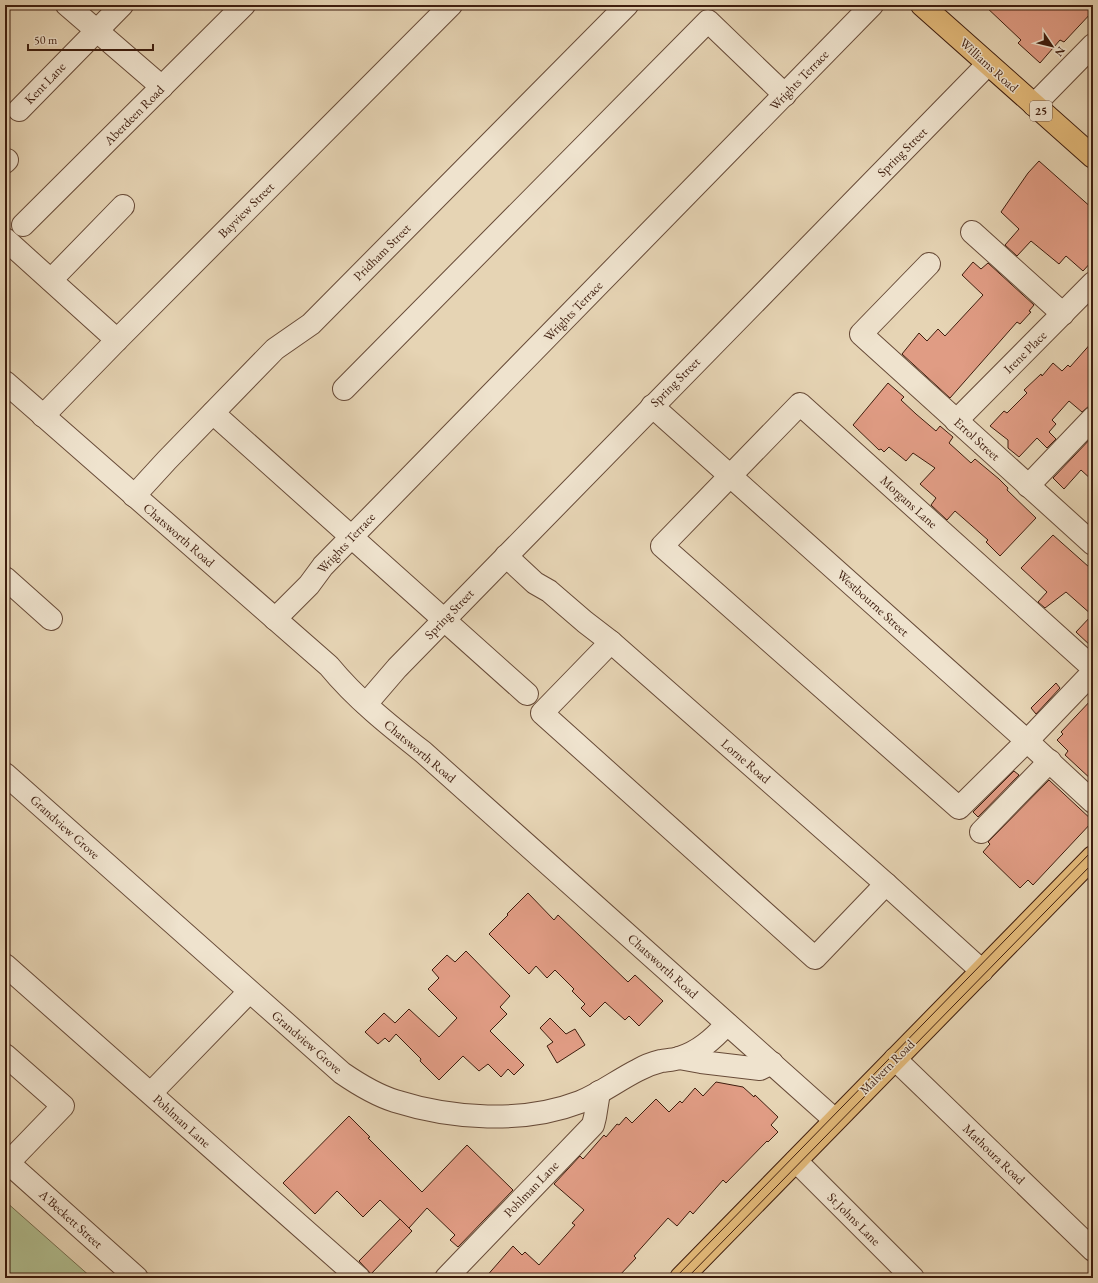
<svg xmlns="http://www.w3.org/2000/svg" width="1098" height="1283" font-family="'EB Garamond',serif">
<rect width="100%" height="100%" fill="#e6d4b4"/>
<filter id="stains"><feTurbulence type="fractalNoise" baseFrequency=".005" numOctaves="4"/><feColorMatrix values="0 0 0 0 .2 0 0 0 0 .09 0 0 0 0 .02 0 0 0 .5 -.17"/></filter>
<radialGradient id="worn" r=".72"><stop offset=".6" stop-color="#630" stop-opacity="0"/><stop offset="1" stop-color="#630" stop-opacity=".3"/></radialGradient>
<path fill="#b1be90" stroke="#786e4f" d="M 5,1201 L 92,1278 L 5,1278 Z"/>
<g fill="#e09c84" stroke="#3e1d0e">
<path d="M 984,5 L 1093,5 L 1093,11 L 1064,42 L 1060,40 L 1040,63 L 1018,43 L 1021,40 Z"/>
<path d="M 1039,161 L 1093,209 L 1093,260 L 1083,271 L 1066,256 L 1059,264 L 1031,241 L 1017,256 L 1005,245 L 1019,229 L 1001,212 L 1028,173 Z"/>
<path d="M 973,262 L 981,269 L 988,263 L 1034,305 L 1029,311 L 1031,312 L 1020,324 L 1017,322 L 950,398 L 902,354 L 919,333 L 927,341 L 938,329 L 945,336 L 983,295 L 962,275 Z"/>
<path d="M 1093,341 L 1093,406 L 1089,406 L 1082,412 L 1069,401 L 1052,420 L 1056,424 L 1049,432 L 1056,439 L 1047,448 L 1037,438 L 1019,457 L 1008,448 L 1008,440 L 990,426 L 1004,411 L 1007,413 L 1027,393 L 1024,390 L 1041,374 L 1042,376 L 1053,363 L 1062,371 L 1068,365 L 1070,367 Z"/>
<path d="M 888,383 L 904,397 L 901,400 L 916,414 L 936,431 L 940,426 L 953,437 L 949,443 L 971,463 L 975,459 L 999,479 L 1008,488 L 1007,490 L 1036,518 L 1000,556 L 986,542 L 988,540 L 955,511 L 947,520 L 931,505 L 936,498 L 920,484 L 935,468 L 913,453 L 906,461 L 889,447 L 884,452 L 881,449 L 879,450 L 853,425 Z"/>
<path d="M 1093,436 L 1093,481 L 1081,470 L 1064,489 L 1053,478 Z"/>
<path d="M 1053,535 L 1089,567 L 1088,568 L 1093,573 L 1093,648 L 1076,632 L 1092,615 L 1066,592 L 1045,608 L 1038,602 L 1047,592 L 1021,568 Z"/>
<path d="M 1056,683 L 1060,688 L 1036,714 L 1031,708 Z"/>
<path d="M 1093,698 L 1093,781 L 1065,755 L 1068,751 L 1057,740 L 1063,734 L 1061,732 Z"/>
<path d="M 1014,771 L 1019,775 L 978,817 L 973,812 Z"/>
<path d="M 1049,780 L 1093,821 L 1033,885 L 1028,880 L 1020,888 L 983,852 L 990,844 L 988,842 Z"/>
<path d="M 528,893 L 554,920 L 558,915 L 628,982 L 635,975 L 663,1001 L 639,1026 L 629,1016 L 625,1020 L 605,1002 L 590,1017 L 581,1008 L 585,1004 L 572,991 L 574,989 L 555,970 L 547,978 L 536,966 L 529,974 L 489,934 L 508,915 L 507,914 Z"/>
<path d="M 466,951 L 510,996 L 500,1007 L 507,1014 L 490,1031 L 524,1065 L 514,1075 L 508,1069 L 501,1077 L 488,1064 L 479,1071 L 463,1056 L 439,1080 L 420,1061 L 421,1059 L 396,1034 L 389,1042 L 385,1038 L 378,1044 L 365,1032 L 384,1013 L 395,1023 L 409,1009 L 439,1037 L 457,1018 L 428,989 L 439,978 L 432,970 L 447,955 L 455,962 Z"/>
<path d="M 550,1018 L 566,1034 L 575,1029 L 585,1045 L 557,1063 L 547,1046 L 553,1042 L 540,1028 Z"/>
<path d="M 716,1082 L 743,1087 L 754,1097 L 755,1095 L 778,1117 L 771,1125 L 778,1132 L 768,1142 L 767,1141 L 726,1183 L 723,1180 L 693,1214 L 690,1211 L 677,1226 L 668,1218 L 634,1256 L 636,1258 L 619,1276 L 617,1275 L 614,1278 L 485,1278 L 513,1246 L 522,1255 L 525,1252 L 539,1265 L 575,1225 L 572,1223 L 584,1210 L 554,1184 L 580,1156 L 583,1159 L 604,1135 L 606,1137 L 617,1124 L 619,1125 L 626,1117 L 632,1123 L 656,1099 L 669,1112 L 680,1101 L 682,1103 L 695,1088 L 703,1096 Z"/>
<path d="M 349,1116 L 370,1137 L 368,1138 L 422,1192 L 467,1145 L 513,1190 L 458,1247 L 450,1240 L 455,1235 L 427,1208 L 409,1228 L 380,1200 L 363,1217 L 337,1191 L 315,1214 L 283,1183 Z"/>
<path d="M 400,1219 L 412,1231 L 371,1274 L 359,1261 Z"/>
</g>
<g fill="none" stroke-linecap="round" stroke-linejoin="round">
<g stroke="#684b38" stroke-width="24">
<g id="minor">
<path d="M 67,5 L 162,87"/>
<path d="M 1034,105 L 1093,45"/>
<path d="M 19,110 L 122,5"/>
<path d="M 5,162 L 7,160"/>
<path d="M 23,225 L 244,5"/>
<path d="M 972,232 L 1063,314"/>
<path d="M 5,239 L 117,340"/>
<path d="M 929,264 L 861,334 L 1093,544"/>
<path d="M 51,280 L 123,206"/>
<path d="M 5,382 L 329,666 C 356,699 390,726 423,752 L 835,1120"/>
<path d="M 344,389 L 708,21 L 785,95"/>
<path d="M 652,406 L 1027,741 L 1093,802"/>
<path d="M 213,413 L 527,694"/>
<path d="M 43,416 L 117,340 L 451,5"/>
<path d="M 956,421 L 1093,283"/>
<path d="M 1028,486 L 1093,418"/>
<path d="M 134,496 L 167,460 L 275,349 L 311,324 L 627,5"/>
<path d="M 506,556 L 535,583 L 549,591 L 585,622 L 611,642 L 886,884 L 982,971"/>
<path d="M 5,578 L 51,619"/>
<path d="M 275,619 L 309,585 L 323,566 L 872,5"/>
<path d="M 611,642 L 542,713 L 815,958 L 886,884"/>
<path d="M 1093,668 L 800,404 L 662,546 L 959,808 L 1027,741 L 1093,672"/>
<path d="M 366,704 L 397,668 L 988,64"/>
<path d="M 5,774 L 342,1073 C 358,1084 376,1095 395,1101 C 452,1119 523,1124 580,1102 C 600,1094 618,1080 638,1070 C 645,1066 653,1063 661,1061 C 667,1060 673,1060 679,1058 C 699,1052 713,1039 727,1024"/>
<path d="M 981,832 L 1050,761"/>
<path d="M 5,965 L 359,1278"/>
<path d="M 5,1055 L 63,1106 L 8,1163"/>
<path d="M 679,1058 L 701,1062 L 760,1069 L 772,1063"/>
<path d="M 895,1059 L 1093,1250"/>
<path d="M 151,1093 L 249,992"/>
<path d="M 5,1160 L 137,1278"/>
<path d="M 796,1161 L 913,1278"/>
<path d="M 446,1278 L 593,1125 L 595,1117 L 599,1092"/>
</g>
</g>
<g stroke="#3e1d0e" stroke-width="24">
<g id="major">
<path d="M 922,5 L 1093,157"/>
<path d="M 681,1278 L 1093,857"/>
</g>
</g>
<use href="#minor" stroke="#efe3ce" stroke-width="22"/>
<use href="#major" stroke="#e3ba7a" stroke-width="22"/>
<g stroke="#3e1d0e" stroke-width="1">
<path d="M 675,1278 L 1093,850"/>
<path d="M 687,1278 L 1093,863"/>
</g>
</g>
<g text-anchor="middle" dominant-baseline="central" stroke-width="3" stroke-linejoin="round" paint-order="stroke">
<rect fill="#efe3ce" stroke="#735848" stroke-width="1" x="1030" y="101" width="22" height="20" rx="3"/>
<g font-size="12" font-weight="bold" fill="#3e1d0e">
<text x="1041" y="111">25</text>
</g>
<g font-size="13" fill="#3e1d0e" stroke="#efe3ce">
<text transform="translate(989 65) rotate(42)">Williams Road</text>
<text transform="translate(799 80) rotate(-46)">Wrights Terrace</text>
<text transform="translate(45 83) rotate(-46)">Kent Lane</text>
<text transform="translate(134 115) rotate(-45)">Aberdeen Road</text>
<text transform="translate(902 152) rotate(-45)">Spring Street</text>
<text transform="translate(246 210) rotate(-45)">Bayview Street</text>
<text transform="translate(382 252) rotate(-45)">Pridham Street</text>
<text transform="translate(573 311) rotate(-46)">Wrights Terrace</text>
<text transform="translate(1025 352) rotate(-45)">Irene Place</text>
<text transform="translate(675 382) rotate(-45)">Spring Street</text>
<text transform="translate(977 439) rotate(42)">Errol Street</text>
<text transform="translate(909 502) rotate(42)">Morgans Lane</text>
<text transform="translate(179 535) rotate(41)">Chatsworth Road</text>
<text transform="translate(346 543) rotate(-47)">Wrights Terrace</text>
<text transform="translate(873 603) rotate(42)">Westbourne Street</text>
<text transform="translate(449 614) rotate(-46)">Spring Street</text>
<text transform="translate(420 751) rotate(40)">Chatsworth Road</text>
<text transform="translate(746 761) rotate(41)">Lorne Road</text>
<text transform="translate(65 827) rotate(42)">Grandview Grove</text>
<text transform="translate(663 966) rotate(42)">Chatsworth Road</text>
<text transform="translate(307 1042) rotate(41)">Grandview Grove</text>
<text transform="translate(887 1067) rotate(-45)">Malvern Road</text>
<text transform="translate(182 1121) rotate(42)">Pohlman Lane</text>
<text transform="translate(994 1154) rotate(44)">Mathoura Road</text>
<text transform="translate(531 1189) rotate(-46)">Pohlman Lane</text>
<text transform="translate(71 1219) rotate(42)">A'Beckett Street</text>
<text transform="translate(854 1219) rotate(45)">St Johns Lane</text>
</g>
</g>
<rect width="1098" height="1283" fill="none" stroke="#e6d4b4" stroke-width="20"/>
<rect x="6" y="6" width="1086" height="1271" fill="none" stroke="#3e1d0e" stroke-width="2"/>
<rect x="10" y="10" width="1078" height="1263" fill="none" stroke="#3e1d0e"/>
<g transform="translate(1052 46) rotate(125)" stroke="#efe3ce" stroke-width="3" paint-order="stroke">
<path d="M0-3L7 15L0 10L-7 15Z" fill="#3e1d0e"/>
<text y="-6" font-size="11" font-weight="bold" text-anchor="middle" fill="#3e1d0e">N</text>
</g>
<path d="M28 44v6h125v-6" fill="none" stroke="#3e1d0e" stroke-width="2"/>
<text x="34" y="44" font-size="12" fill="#3e1d0e" stroke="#efe3ce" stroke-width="3" paint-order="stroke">50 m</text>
<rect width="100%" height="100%" filter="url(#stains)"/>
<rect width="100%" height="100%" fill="url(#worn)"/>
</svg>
